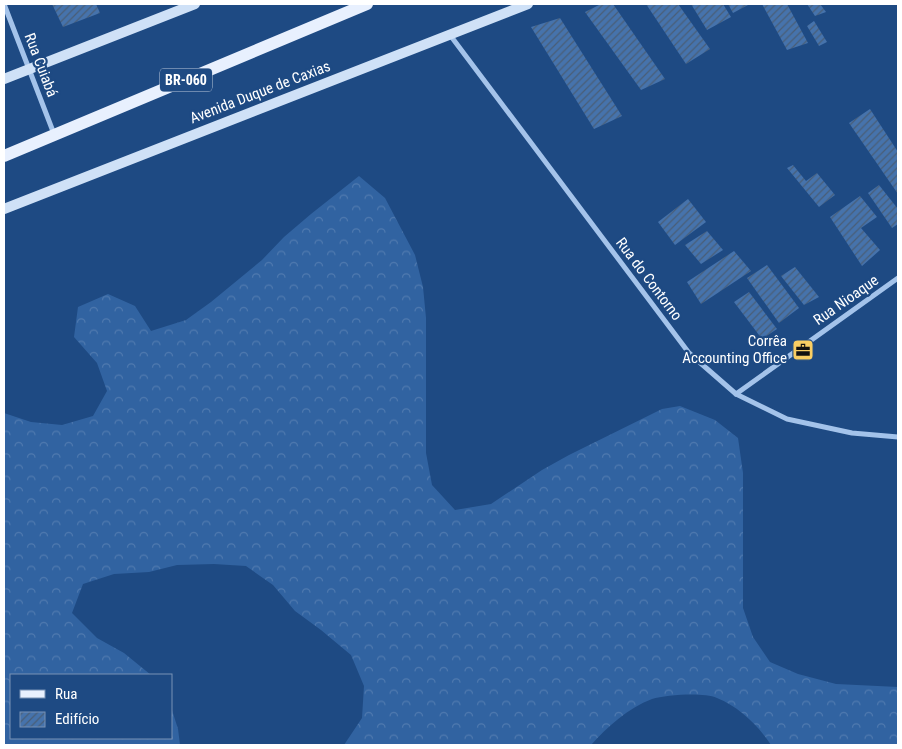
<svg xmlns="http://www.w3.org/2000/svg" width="902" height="749" font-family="'Roboto Condensed',sans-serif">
<defs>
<pattern id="forest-crowns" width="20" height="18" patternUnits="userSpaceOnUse" patternTransform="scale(1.25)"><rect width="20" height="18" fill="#3163a1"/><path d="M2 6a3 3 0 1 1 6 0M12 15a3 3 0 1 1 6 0" fill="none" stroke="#507aaf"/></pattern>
<pattern id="building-hatch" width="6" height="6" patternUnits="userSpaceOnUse" patternTransform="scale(1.25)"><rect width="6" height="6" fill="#4673ac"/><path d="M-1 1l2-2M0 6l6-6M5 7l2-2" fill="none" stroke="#495e77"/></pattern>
</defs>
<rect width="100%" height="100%" fill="#1e4a83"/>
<path fill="url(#forest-crowns)" d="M 359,176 L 385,198 L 415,255 L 423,287 L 426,318 L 426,453 L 432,485 L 455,510 L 491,504 L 542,470 L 569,455 L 662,409 L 680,406 L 715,420 L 738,438 L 743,473 L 743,608 L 753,637 L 770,662 L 798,674 L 836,684 L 898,687 L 898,745 L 771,745 C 758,725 739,707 717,698 C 703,692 666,695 652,699 C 628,708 607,727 591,745 L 344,745 L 362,718 L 364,686 L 351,655 L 321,630 L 295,611 L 273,585 L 246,566 L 214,564 L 177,565 L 149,572 L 114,574 L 83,584 L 72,613 L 97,638 L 124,653 L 151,675 L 11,675 L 11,738 L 171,738 L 171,707 L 178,729 L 180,745 L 4,745 L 4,413 L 31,422 L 62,425 L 93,416 L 107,391 L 97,363 L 74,337 L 78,307 L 108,294 L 135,306 L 151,331 L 186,320 L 211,302 L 262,260 L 284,237 L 311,214 Z"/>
<g fill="url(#building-hatch)">
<path d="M 52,4 L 96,4 L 100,13 L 63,27 Z"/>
<path d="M 601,4 L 613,4 L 665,79 L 641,90 L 585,12 Z"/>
<path d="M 646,4 L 678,4 L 710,49 L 686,64 Z"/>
<path d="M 691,4 L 723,4 L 731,17 L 707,30 Z"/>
<path d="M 728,4 L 747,4 L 748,5 L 733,13 Z"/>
<path d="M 762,4 L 787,4 L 808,43 L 787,50 Z"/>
<path d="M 807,4 L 820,4 L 826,12 L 815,16 Z"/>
<path d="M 560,18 L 622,116 L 594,129 L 531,27 Z"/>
<path d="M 814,21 L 827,42 L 819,46 L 807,26 Z"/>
<path d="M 870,109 L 898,152 L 898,194 L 849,123 Z"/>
<path d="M 793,165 L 806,181 L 817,173 L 835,195 L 819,207 L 787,168 Z"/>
<path d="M 879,185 L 898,209 L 898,224 L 892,228 L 868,193 Z"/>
<path d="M 860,196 L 877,217 L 861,228 L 880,250 L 862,266 L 830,217 Z"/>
<path d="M 688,199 L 706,222 L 675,245 L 658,222 Z"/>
<path d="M 707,231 L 723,250 L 701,264 L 685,245 Z"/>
<path d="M 734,251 L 751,271 L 701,304 L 687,282 Z"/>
<path d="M 767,265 L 799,308 L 779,323 L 747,278 Z"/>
<path d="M 795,267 L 819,297 L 804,305 L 781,276 Z"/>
<path d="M 749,292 L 777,329 L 762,339 L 734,302 Z"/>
</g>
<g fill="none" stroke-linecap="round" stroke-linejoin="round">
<g stroke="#a4c3ea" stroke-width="5">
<path d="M 4,4 L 54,134"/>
<path d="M 450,35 L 689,353 L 736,394 L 787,419 L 852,433 L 898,437"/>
<path d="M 736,394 L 898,278"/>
</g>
<g stroke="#cfe1f7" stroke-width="10">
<path d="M 4,79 L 195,4"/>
<path d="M 4,209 L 528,4"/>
</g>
<path stroke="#e8f0fe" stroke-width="12" d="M 4,156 L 367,4"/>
</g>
<defs>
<g id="office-square" transform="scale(1.125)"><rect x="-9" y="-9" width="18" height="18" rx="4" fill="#f9ce63" stroke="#1e4a83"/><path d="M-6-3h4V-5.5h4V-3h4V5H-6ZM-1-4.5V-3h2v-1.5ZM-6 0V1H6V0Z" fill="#111"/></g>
</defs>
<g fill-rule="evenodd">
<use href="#office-square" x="803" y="350"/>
</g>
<g text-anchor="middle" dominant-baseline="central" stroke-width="4.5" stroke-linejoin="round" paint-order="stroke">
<rect fill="#1e4a83" stroke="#bcc9da" stroke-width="1" x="160" y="68.5" width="52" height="23" rx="4"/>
<g font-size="14" font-weight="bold" fill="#fff">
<text x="186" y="80">BR-060</text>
</g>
<g font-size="15" fill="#fff" stroke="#1e4a83">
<text transform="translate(41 65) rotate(69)">Rua Cuiabá</text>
<text transform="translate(260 92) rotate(-21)">Avenida Duque de Caxias</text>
<text transform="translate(649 279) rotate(53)">Rua do Contorno</text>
<text transform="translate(846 300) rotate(-35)">Rua Nioaque</text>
</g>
<g font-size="15" fill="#fff" stroke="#1e4a83" text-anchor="end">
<text x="787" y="341">Corrêa<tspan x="787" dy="17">Accounting Office</tspan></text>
</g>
</g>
<rect width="902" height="749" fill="none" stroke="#ffffff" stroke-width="10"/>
<rect x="10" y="674" width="162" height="65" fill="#1e4a83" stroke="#7892b5"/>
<rect x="20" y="690" width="25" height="8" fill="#e8f0fe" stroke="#7892b5"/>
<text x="55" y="699" font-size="15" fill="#ffffff">Rua</text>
<rect x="20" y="712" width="25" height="15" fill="url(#building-hatch)" stroke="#7892b5"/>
<text x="55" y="724" font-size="15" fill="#ffffff">Edifício</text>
</svg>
